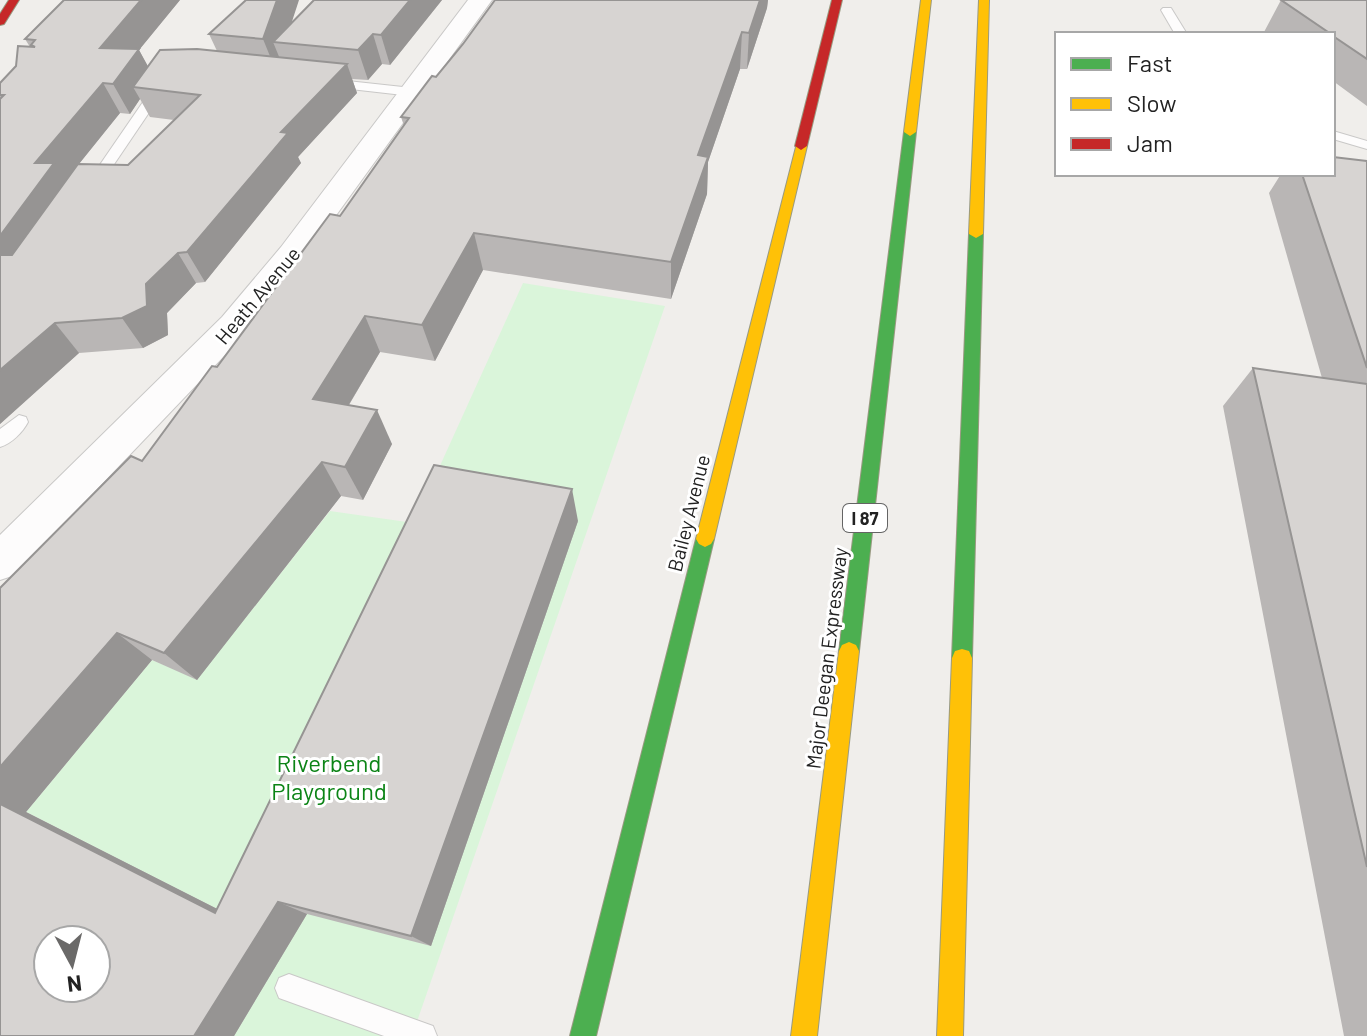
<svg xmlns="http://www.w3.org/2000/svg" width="1367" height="1036" font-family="Barlow,sans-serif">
<rect width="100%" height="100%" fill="#f0eeeb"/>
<path fill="#daf5da" d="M 523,283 L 665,306 L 412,1036 L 234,1036 L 288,945 L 26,812 L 152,660 L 197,679 L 330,511 L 414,523 Z"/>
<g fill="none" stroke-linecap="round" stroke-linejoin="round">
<g stroke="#c9c8c7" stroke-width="2">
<g id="lane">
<path d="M 1163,8 L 1171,8 L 1187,34 L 1175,34 L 1161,10 Z"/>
<path d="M 329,79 L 412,88 L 419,92 L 412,96 L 324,86 L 324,80 Z"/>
<path d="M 156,83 L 167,86 L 98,188 L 88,188 L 86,185 Z"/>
<path d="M 1333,131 L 1367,141 L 1367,149 L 1333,139 Z"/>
<path d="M 19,415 L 26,417 L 28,422 C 23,432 11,444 0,447 L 0,429 Z"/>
<path d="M 289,974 L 433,1026 L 437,1036 L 384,1036 L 279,998 L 275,988 L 279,978 Z"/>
</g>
</g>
<g stroke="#c9c8c7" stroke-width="2">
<path id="street" d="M 468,0 L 492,0 L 303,261 L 246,333 L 15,575 L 0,580 L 0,535 L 222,317 L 281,247 Z"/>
</g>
<g stroke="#999a82" stroke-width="2">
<g id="fast">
<path d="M 910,128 L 916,132 L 859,651 L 856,657 L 849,660 L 842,657 L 839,651 L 904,132 Z"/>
<path d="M 976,230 L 983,234 L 972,658 L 969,665 L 962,667 L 955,665 L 952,658 L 969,234 Z"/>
<path d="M 705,531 L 711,534 L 714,539 L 596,1036 L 570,1036 L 696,539 L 699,534 Z"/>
</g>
</g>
<g stroke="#999a82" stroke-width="2">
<g id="slow">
<path d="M 921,0 L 931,0 L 916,132 L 910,136 L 904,132 Z"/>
<path d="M 979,0 L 989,0 L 983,234 L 976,238 L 969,234 Z"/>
<path d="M 797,143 L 807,146 L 714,539 L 711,544 L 705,547 L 699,544 L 696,539 Z"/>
<path d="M 849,642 L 856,645 L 859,651 L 817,1036 L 791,1036 L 839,651 L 842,645 Z"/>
<path d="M 962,649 L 969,651 L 972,658 L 963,1036 L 937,1036 L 952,658 L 955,651 Z"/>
</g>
</g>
<g stroke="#999a82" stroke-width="2">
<g id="jam">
<path d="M 9,0 L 19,0 L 4,24 L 0,25 L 0,14 Z"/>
<path d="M 832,0 L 842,0 L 807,146 L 801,150 L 795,146 Z"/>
</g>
</g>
<use href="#lane" fill="#fdfcfc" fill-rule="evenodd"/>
<use href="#street" fill="#fdfcfc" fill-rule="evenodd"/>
<use href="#fast" fill="#4caf50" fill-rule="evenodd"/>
<use href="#slow" fill="#ffc107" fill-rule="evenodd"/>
<use href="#jam" fill="#c62828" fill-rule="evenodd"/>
</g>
<g fill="#b9b6b5" fill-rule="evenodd">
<path d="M 180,0 L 139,50 L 148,67 L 217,51 L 209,34 L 292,23 L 314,0 L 442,0 L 390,65 L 382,64 L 368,80 L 352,79 L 357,93 L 298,157 L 301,163 L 205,282 L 196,283 L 167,313 L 168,335 L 143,348 L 79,353 L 0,424 L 0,83 L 16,66 L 30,47 L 25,39 ZM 140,99 L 150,117 L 174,120 L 128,165 L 79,164 L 120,113 L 130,114 Z"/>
<path d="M 495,0 L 768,0 L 767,8 L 747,69 L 740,69 L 708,162 L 707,194 L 671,299 L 483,270 L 435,361 L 380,352 L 349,405 L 392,444 L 363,500 L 341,496 L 197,680 L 152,660 L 26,812 L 217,909 L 578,521 L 431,946 L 307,914 L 234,1036 L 0,1036 L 0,588 L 142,461 L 340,216 L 404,126 L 401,117 L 463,44 Z"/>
<path d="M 1281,0 L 1367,0 L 1367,106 L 1333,81 L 1333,34 L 1267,34 L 1264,32 Z"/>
<path d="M 1367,161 L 1367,1036 L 1344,1036 L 1223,406 L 1253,368 L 1322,378 L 1269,193 L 1281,174 L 1333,174 Z"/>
</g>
<g fill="#969493">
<path d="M 141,0 L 180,0 L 139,50 L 155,79 L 133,87 L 140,99 L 130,114 L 113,84 L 100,48 Z"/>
<path d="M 277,0 L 299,0 L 285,43 L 273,42 L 280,59 L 276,71 L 263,39 Z"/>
<path d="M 410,0 L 442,0 L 390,65 L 381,35 Z"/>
<path d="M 760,0 L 768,0 L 767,8 L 747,69 L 749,33 Z"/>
<path d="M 742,32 L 740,69 L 708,162 L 707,194 L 671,299 L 671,262 L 698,155 Z"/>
<path d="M 373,34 L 382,64 L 368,80 L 358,50 Z"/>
<path d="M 347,64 L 357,93 L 298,157 L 301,163 L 205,282 L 187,252 L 281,132 Z"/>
<path d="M 103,83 L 120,113 L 66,180 L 20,285 L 0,261 L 0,236 L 35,163 Z"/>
<path d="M 474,233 L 483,270 L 435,361 L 422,325 Z"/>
<path d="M 178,253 L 196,283 L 167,313 L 168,335 L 143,348 L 122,318 L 146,284 Z"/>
<path d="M 365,316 L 380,352 L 332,433 L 313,399 Z"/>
<path d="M 55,323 L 79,353 L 0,424 L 0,370 Z"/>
<path d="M 377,410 L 392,444 L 363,500 L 345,467 Z"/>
<path d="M 322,462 L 341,496 L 197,680 L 164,653 Z"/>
<path d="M 572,489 L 578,521 L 431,946 L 411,936 Z"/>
<path d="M 117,633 L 152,660 L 26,812 L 249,925 L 215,913 L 0,804 L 0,767 Z"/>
<path d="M 278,902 L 307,914 L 234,1036 L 194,1036 Z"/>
</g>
<g fill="#d7d4d2" stroke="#969493" stroke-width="2" fill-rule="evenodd">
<path d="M 64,0 L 141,0 L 100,48 L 139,49 L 113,84 L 103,83 L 35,163 L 54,163 L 0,236 L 0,99 L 4,95 L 0,95 L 0,83 L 16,66 L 18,46 L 35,47 L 31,45 L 35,40 L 25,39 Z"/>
<path d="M 246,0 L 277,0 L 263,39 L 209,34 Z"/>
<path d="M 314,0 L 410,0 L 381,35 L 373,34 L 358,50 L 273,42 Z"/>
<path d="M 495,0 L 760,0 L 749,33 L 742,32 L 698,155 L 708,157 L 671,262 L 474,233 L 422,325 L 365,316 L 313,399 L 377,410 L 345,467 L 322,462 L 164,653 L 117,633 L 0,767 L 0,588 L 131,456 L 142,461 L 212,366 L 217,367 L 330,214 L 340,216 L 409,118 L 401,117 L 432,76 L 436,77 L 463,44 Z"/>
<path d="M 1281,0 L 1367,0 L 1367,59 L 1333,36 L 1333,34 L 1331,34 Z"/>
<path d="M 197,49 L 347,64 L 281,132 L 288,133 L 187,252 L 178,253 L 146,284 L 147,306 L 122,318 L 55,323 L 0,370 L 0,255 L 12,255 L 78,164 L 128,165 L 200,95 L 133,87 L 160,50 Z"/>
<path d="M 1333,157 L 1367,161 L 1367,368 L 1302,174 L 1333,174 Z"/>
<path d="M 1253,368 L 1367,384 L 1367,867 Z"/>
<path d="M 434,465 L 572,489 L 411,936 L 278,902 L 194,1036 L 0,1036 L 0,804 L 215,913 ZM 48,940 L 96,940 L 96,988 L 48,988 Z"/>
</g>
<g text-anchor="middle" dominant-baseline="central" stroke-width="6" stroke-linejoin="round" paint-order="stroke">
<rect fill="#fff" stroke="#646464" stroke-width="2" x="843" y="504" width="44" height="28" rx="6"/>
<g font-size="18" font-weight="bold" fill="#222">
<text x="865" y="518">I 87</text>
</g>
<g font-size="20" fill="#222" stroke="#fff">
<text transform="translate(257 295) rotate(-50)">Heath Avenue</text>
<text transform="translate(688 513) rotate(-76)">Bailey Avenue</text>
<text transform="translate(826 658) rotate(-83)">Major Deegan Expressway</text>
</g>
<g font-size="24" fill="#0c8416" stroke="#fff">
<text x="329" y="762">Riverbend<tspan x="329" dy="28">Playground</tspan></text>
</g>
</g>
<rect x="1055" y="32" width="280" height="144" fill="#ffffff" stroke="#a7a7a7" stroke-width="2"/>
<rect x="1071" y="58" width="40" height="12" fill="#4caf50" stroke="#a7a7a7" stroke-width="2"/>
<text x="1127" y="72" font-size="24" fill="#222222">Fast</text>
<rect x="1071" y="98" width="40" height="12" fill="#ffc107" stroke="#a7a7a7" stroke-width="2"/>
<text x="1127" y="112" font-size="24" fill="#222222">Slow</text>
<rect x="1071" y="138" width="40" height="12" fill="#c62828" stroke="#a7a7a7" stroke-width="2"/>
<text x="1127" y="152" font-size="24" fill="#222222">Jam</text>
<g transform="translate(72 964) rotate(173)"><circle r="38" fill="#ffffff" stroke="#a7a7a7" stroke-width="2"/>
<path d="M0-6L14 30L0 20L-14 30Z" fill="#6a6968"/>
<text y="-12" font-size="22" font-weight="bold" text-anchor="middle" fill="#222222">N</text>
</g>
</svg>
